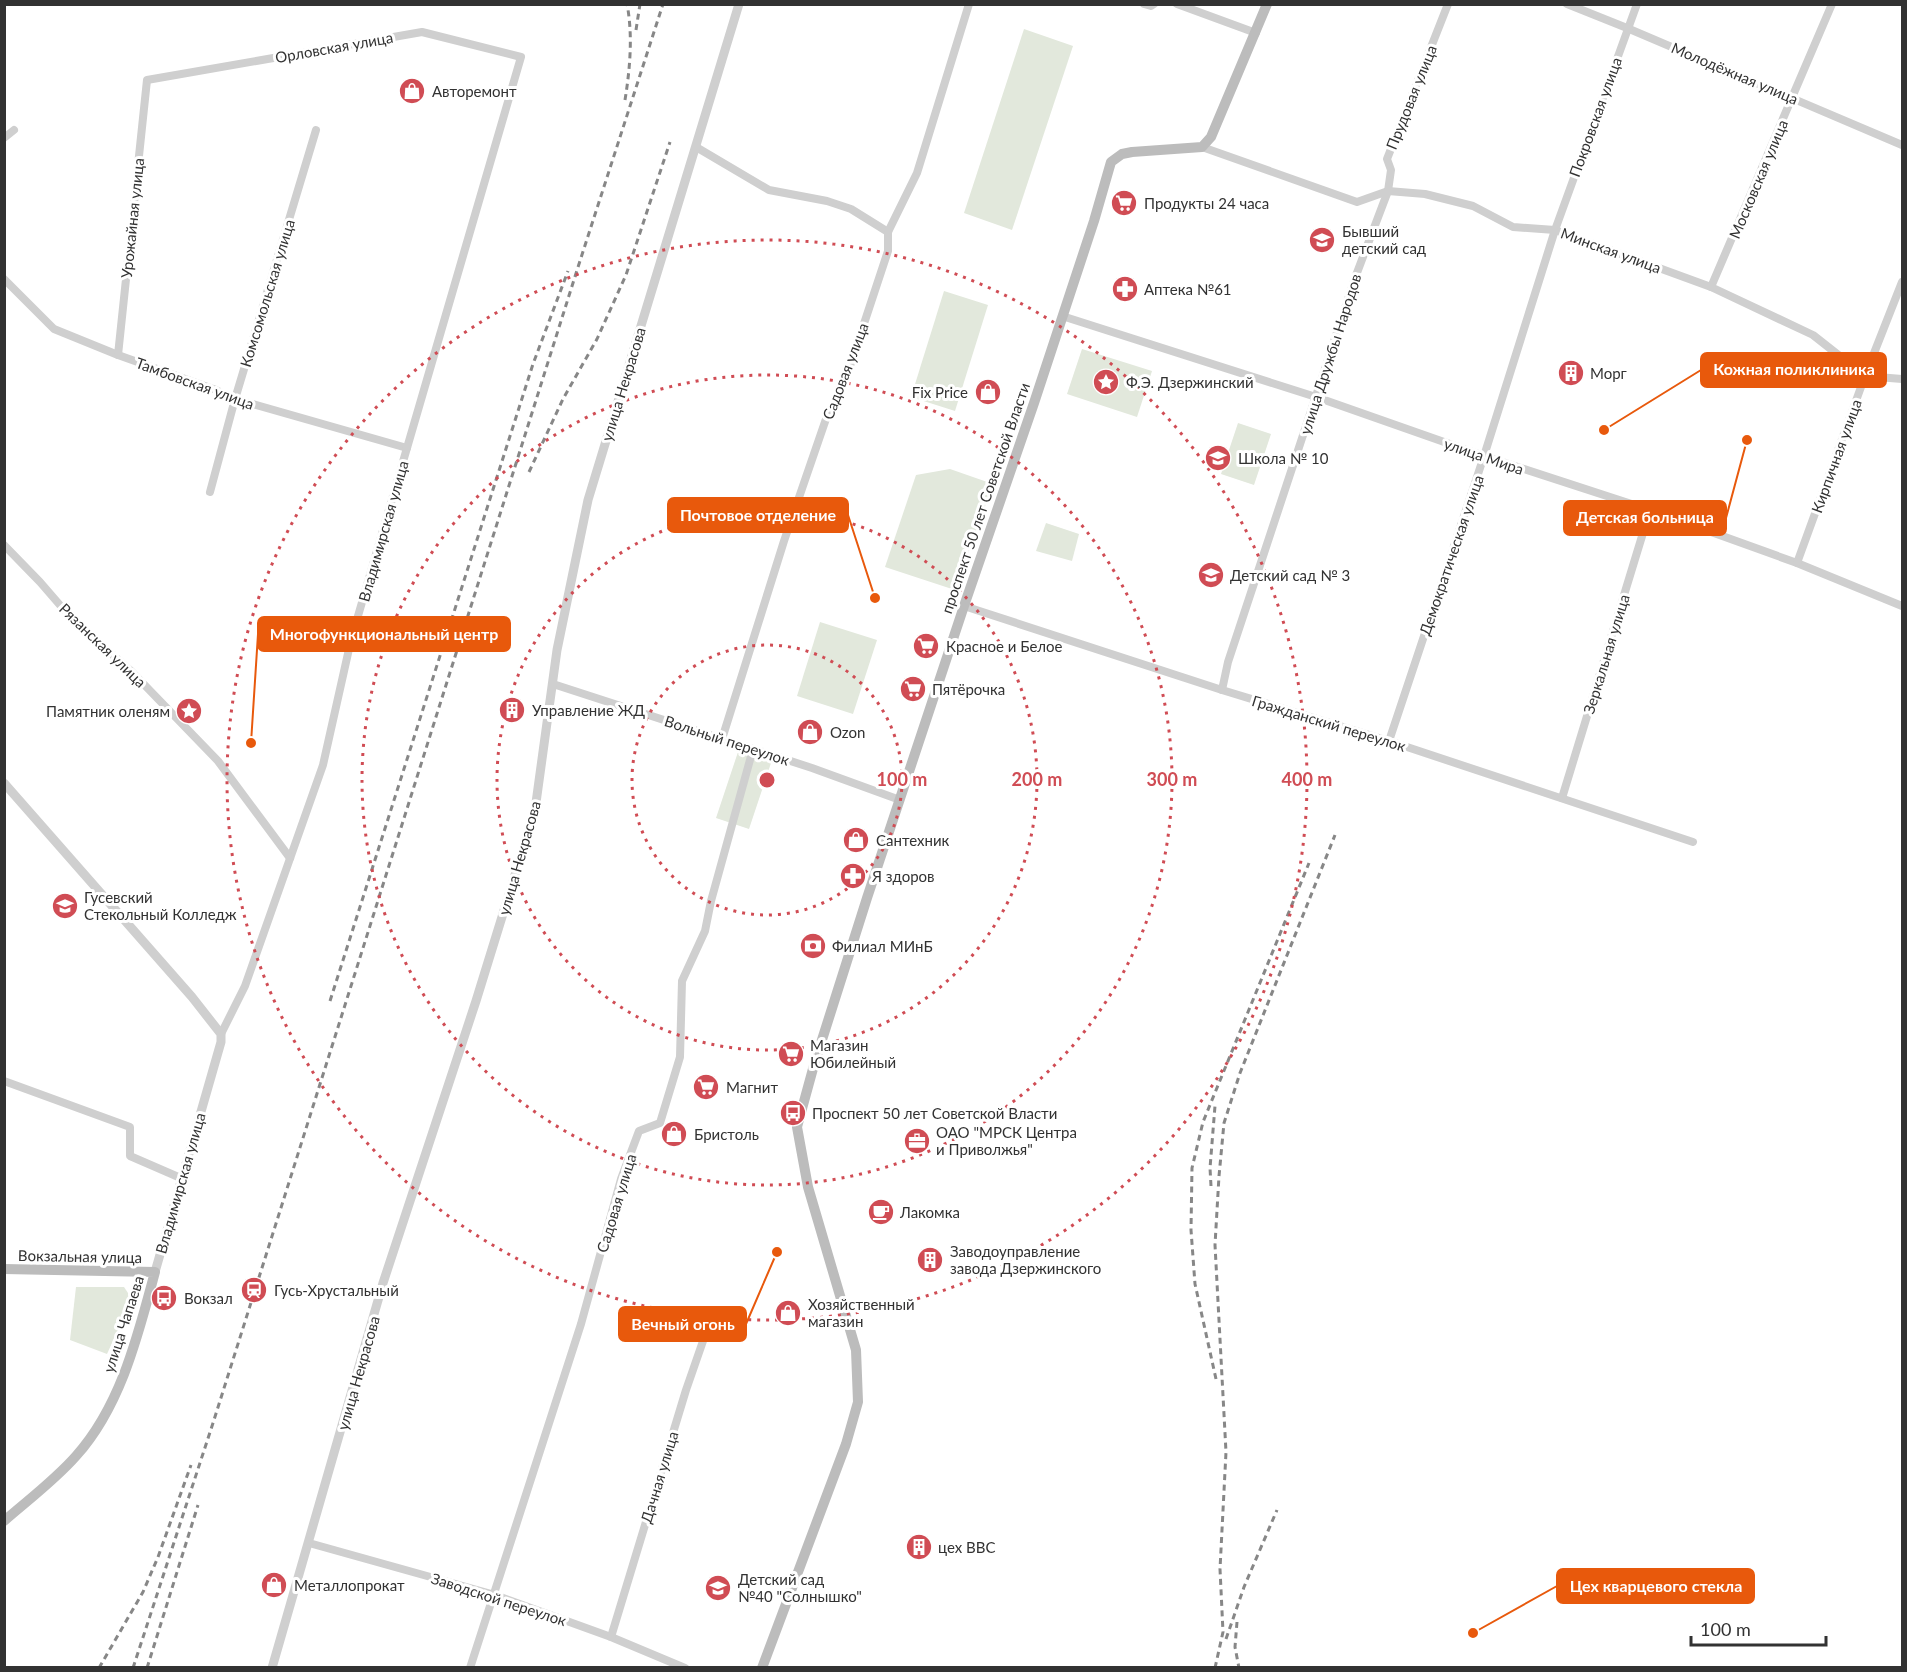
<svg xmlns="http://www.w3.org/2000/svg" width="1907" height="1672" font-family="Lato,sans-serif">
<rect width="100%" height="100%" fill="#fff"/>
<g fill="#e2e8dc">
<path d="M 1024,29 L 1073,46 L 1012,230 L 964,213 Z"/>
<path d="M 944,291 L 988,305 L 955,411 L 911,397 Z"/>
<path d="M 1082,349 L 1152,371 L 1137,417 L 1067,394 Z"/>
<path d="M 1238,423 L 1271,434 L 1254,485 L 1221,474 Z"/>
<path d="M 950,469 L 993,484 L 955,590 L 885,567 L 916,475 Z"/>
<path d="M 1046,523 L 1079,534 L 1072,561 L 1036,551 Z"/>
<path d="M 820,622 L 877,640 L 853,714 L 797,696 Z"/>
<path d="M 739,749 L 772,760 L 749,829 L 716,818 Z"/>
<path d="M 76,1287 L 124,1287 L 132,1299 L 107,1354 L 70,1340 Z"/>
</g>
<g fill="none" stroke-linecap="round" stroke-linejoin="round">
<g stroke="#cfcfcf" stroke-width="8">
<path d="M 1144,4 L 1151,6 L 1154,4"/>
<path d="M 1177,4 L 1256,33"/>
<path d="M 1567,4 L 1627,28 L 1902,145"/>
<path d="M 4,138 L 14,130"/>
<path d="M 696,147 L 769,190 L 827,201 L 851,209 L 888,232"/>
<path d="M 1202,147 L 1357,202 L 1388,191 L 1425,194 L 1473,206 L 1513,227 L 1555,230 L 1711,287 L 1813,335 L 1865,376 L 1902,379"/>
<path d="M 4,279 L 54,329 L 118,355 L 216,390 L 235,399 L 407,448"/>
<path d="M 1711,287 L 1832,4"/>
<path d="M 1062,316 L 1316,397 L 1484,456 L 1650,510 L 1797,563 L 1902,606"/>
<path d="M 118,355 L 147,80 L 422,32 L 521,57 L 351,640 L 323,765 L 245,986 L 221,1034"/>
<path d="M 210,492 L 235,399 L 316,130"/>
<path d="M 4,545 L 40,582 L 72,619 L 131,671 L 218,761 L 290,858"/>
<path d="M 1797,563 L 1865,376 L 1902,282"/>
<path d="M 964,606 L 1222,690 L 1389,741 L 1693,842"/>
<path d="M 553,684 L 812,768 L 900,800"/>
<path d="M 1222,690 L 1228,662 L 1355,278 L 1388,191 L 1391,170 L 1387,159 L 1448,4"/>
<path d="M 722,739 L 784,541 L 827,416 L 839,395 L 851,363 L 888,251 L 888,232 L 917,173 L 969,4"/>
<path d="M 1389,741 L 1484,456 L 1555,230 L 1637,4"/>
<path d="M 1562,798 L 1650,510"/>
<path d="M 4,1081 L 130,1127 L 130,1156 L 183,1179"/>
<path d="M 309,1543 L 495,1595 L 611,1637 L 685,1668"/>
<path d="M 611,1637 L 686,1390 L 711,1318"/>
<path d="M 470,1668 L 581,1324 L 621,1179 L 639,1131 L 660,1123 L 680,1057 L 682,981 L 705,931 L 711,901 L 753,749"/>
</g>
<g stroke="#cfcfcf" stroke-width="9">
<path d="M 4,783 L 192,997 L 221,1034 L 221,1042 L 155,1272"/>
<path d="M 272,1668 L 383,1283 L 476,1001 L 535,810 L 557,650 L 588,500 L 739,4"/>
</g>
<g stroke="#bcbcbc" stroke-width="10">
<path d="M 4,1269 L 155,1272 C 138,1335 121,1406 76,1456 C 55,1480 28,1500 4,1521"/>
<path d="M 762,1668 L 846,1444 L 858,1402 L 856,1350 L 808,1187 L 797,1127 L 814,1065 L 867,898 L 964,606 L 1034,403 L 1094,221 L 1111,162 L 1122,154 L 1132,152 L 1202,147 L 1211,137 L 1267,4"/>
</g>
<g stroke="#878787" stroke-width="3" stroke-dasharray="6 4.5" stroke-linecap="butt">
<path d="M 636,30 L 640,4"/>
<path d="M 625,100 C 630,69 633,35 627,4"/>
<path d="M 529,472 L 563,399 L 597,339 L 626,275 L 670,142"/>
<path d="M 330,1001 L 533,364 L 568,271"/>
<path d="M 1211,1186 L 1210,1168 L 1215,1106"/>
<path d="M 1216,1379 L 1195,1284 L 1191,1230 L 1192,1168 L 1203,1122 L 1309,863"/>
<path d="M 1237,1622 L 1235,1647 L 1239,1668"/>
<path d="M 1226,1639 L 1244,1587 L 1277,1510"/>
<path d="M 99,1668 L 143,1592 L 158,1557 L 191,1465"/>
<path d="M 133,1668 L 213,1423 L 579,264 L 663,4"/>
<path d="M 147,1668 L 198,1505"/>
<path d="M 1215,1668 L 1223,1632 L 1220,1569 L 1226,1452 L 1215,1245 L 1219,1176 L 1224,1123 L 1240,1073 L 1335,835"/>
</g>
</g>
<g fill="none" stroke="#d04c54" stroke-width="3" stroke-dasharray="3 6">
<circle cx="767" cy="780" r="135"/>
<circle cx="767" cy="780" r="270"/>
<circle cx="767" cy="780" r="405"/>
<circle cx="767" cy="780" r="540"/>
</g>
<defs>
<g id="shop-disc" transform="scale(1.35)"><circle r="9.5" fill="#d04c54" stroke="#fff"/><path d="M-5-2.5h2.3a2.7 3.5 0 0 1 5.4 0H5L5.5 6h-11ZM-1.5-2.5h3a1.5 2.3 0 0 0-3 0Z" fill="#fff"/></g>
<g id="supermarket-disc" transform="scale(1.35)"><circle r="9.5" fill="#d04c54" stroke="#fff"/><path d="M-6-5.5h2.5l.6 2H6L4.5 2H-2.5L-4.4-4H-6ZM-1.5 3.2a1.3 1.3 0 1 0 .1 0ZM3 3.2a1.3 1.3 0 1 0 .1 0Z" fill="#fff"/></g>
<g id="school-disc" transform="scale(1.35)"><circle r="9.5" fill="#d04c54" stroke="#fff"/><path d="M0-5L7-2L0 1L-7-2ZM-4 1L0 2.5L4 1V4Q0 6-4 4Z" fill="#fff"/></g>
<g id="pharmacy-disc" transform="scale(1.35)"><circle r="9.5" fill="#d04c54" stroke="#fff"/><path d="M-2-6h4v4h4v4h-4v4h-4v-4h-4v-4h4Z" fill="#fff"/></g>
<g id="building-disc" transform="scale(1.35)"><circle r="9.5" fill="#d04c54" stroke="#fff"/><path d="M-4-6H4V6H1V3H-1V6H-4ZM-2.5-4.3h1.7v1.8h-1.7ZM.8-4.3h1.7v1.8H.8ZM-2.5-1h1.7V.8h-1.7ZM.8-1h1.7V.8H.8Z" fill="#fff"/></g>
<g id="sight-disc" transform="scale(1.35)"><circle r="9.5" fill="#d04c54" stroke="#fff"/><path d="M0-6L1.8-2.2L6-1.7L2.9 1.2L3.7 5.4L0 3.3L-3.7 5.4L-2.9 1.2L-6-1.7L-1.8-2.2Z" fill="#fff"/></g>
<g id="university-disc" transform="scale(1.35)"><circle r="9.5" fill="#d04c54" stroke="#fff"/><path d="M0-5L7-2L0 1L-7-2ZM-4 1L0 2.5L4 1V4Q0 6-4 4Z" fill="#fff"/></g>
<g id="bank-disc" transform="scale(1.35)"><circle r="9.5" fill="#d04c54" stroke="#fff"/><path d="M-6-4H6V4H-6ZM0-2.3a2.3 2.3 0 1 0 0 4.6a2.3 2.3 0 1 0 0-4.6Z" fill="#fff"/></g>
<g id="bus-disc" transform="scale(1.35)"><circle r="9.5" fill="#d04c54" stroke="#fff"/><path d="M-5-6H5V4H4V6H2V4H-2V6H-4V4H-5ZM-3.5-4V0h7V-4ZM-3.5 1.2v1.5H-2V1.2ZM2 1.2v1.5H3.5V1.2Z" fill="#fff"/></g>
<g id="office-disc" transform="scale(1.35)"><circle r="9.5" fill="#d04c54" stroke="#fff"/><path d="M-6-3h4V-5.5h4V-3h4V5H-6ZM-1-4.5V-3h2v-1.5ZM-6 0V1H6V0Z" fill="#fff"/></g>
<g id="cafe-disc" transform="scale(1.35)"><circle r="9.5" fill="#d04c54" stroke="#fff"/><path d="M-5.5-4.5H6V0H3Q3 3.5 0 3.5H-2.5Q-5.5 3.5-5.5 0ZM3-3.2v2h1.7v-2ZM-6 4.5H4V6H-6Z" fill="#fff"/></g>
<g id="station-disc" transform="scale(1.35)"><circle r="9.5" fill="#d04c54" stroke="#fff"/><path d="M-3-6H3Q5-6 5-4V2Q5 4 3 4L4.5 6H3L1.5 4h-3L-3 6H-4.5L-3 4Q-5 4-5 2V-4Q-5-6-3-6ZM-3.5-4v3h7v-3ZM-3.5 1v1.5H-2V1ZM2 1v1.5H3.5V1Z" fill="#fff"/></g>
</defs>
<g fill-rule="evenodd">
<use href="#shop-disc" x="412" y="91"/>
<use href="#supermarket-disc" x="1124" y="203"/>
<use href="#school-disc" x="1322" y="240"/>
<use href="#pharmacy-disc" x="1125" y="289"/>
<use href="#building-disc" x="1571" y="373"/>
<use href="#sight-disc" x="1106" y="382"/>
<use href="#shop-disc" x="988" y="392"/>
<use href="#school-disc" x="1218" y="458"/>
<use href="#school-disc" x="1211" y="575"/>
<use href="#supermarket-disc" x="926" y="646"/>
<use href="#supermarket-disc" x="913" y="689"/>
<use href="#building-disc" x="512" y="710"/>
<use href="#sight-disc" x="189" y="711"/>
<use href="#shop-disc" x="810" y="732"/>
<use href="#shop-disc" x="856" y="840"/>
<use href="#pharmacy-disc" x="853" y="876"/>
<use href="#university-disc" x="65" y="906"/>
<use href="#bank-disc" x="813" y="946"/>
<use href="#supermarket-disc" x="791" y="1054"/>
<use href="#supermarket-disc" x="706" y="1087"/>
<use href="#bus-disc" x="793" y="1113"/>
<use href="#shop-disc" x="674" y="1134"/>
<use href="#office-disc" x="917" y="1141"/>
<use href="#cafe-disc" x="881" y="1212"/>
<use href="#building-disc" x="930" y="1260"/>
<use href="#station-disc" x="254" y="1290"/>
<use href="#bus-disc" x="164" y="1298"/>
<use href="#shop-disc" x="788" y="1313"/>
<use href="#building-disc" x="919" y="1547"/>
<use href="#shop-disc" x="274" y="1585"/>
<use href="#school-disc" x="718" y="1588"/>
</g>
<g text-anchor="middle" dominant-baseline="central" stroke-width="6" stroke-linejoin="round" paint-order="stroke">
<g font-size="15" fill="#323232" stroke="#fff">
<text transform="translate(334 47) rotate(-10)">Орловская улица</text>
<text transform="translate(1735 73) rotate(23)">Молодёжная улица</text>
<text transform="translate(1411 97) rotate(-68)">Прудовая улица</text>
<text transform="translate(1595 117) rotate(-70)">Покровская улица</text>
<text transform="translate(1758 179) rotate(-67)">Московская улица</text>
<text transform="translate(132 218) rotate(-84)">Урожайная улица</text>
<text transform="translate(1611 250) rotate(20)">Минская улица</text>
<text transform="translate(267 293) rotate(-73)">Комсомольская улица</text>
<text transform="translate(1330 354) rotate(-72)">улица Дружбы Народов</text>
<text transform="translate(845 371) rotate(-69)">Садовая улица</text>
<text transform="translate(195 383) rotate(20)">Тамбовская улица</text>
<text transform="translate(623 384) rotate(-73)">улица Некрасова</text>
<text transform="translate(1484 456) rotate(19)">улица Мира</text>
<text transform="translate(1836 456) rotate(-70)">Кирпичная улица</text>
<text transform="translate(985 498) rotate(-71)">проспект 50 лет Советской Власти</text>
<text transform="translate(383 531) rotate(-74)">Владимирская улица</text>
<text transform="translate(1451 555) rotate(-71)">Демократическая улица</text>
<text transform="translate(103 645) rotate(44)">Рязанская улица</text>
<text transform="translate(1606 654) rotate(-73)">Зеркальная улица</text>
<text transform="translate(1329 723) rotate(17)">Гражданский переулок</text>
<text transform="translate(727 740) rotate(18)">Вольный переулок</text>
<text transform="translate(519 858) rotate(-74)">улица Некрасова</text>
<text transform="translate(180 1183) rotate(-74)">Владимирская улица</text>
<text transform="translate(616 1203) rotate(-73)">Садовая улица</text>
<text transform="translate(80 1256) rotate(1)">Вокзальная улица</text>
<text transform="translate(123 1324) rotate(-72)">улица Чапаева</text>
<text transform="translate(358 1373) rotate(-74)">улица Некрасова</text>
<text transform="translate(659 1477) rotate(-73)">Дачная улица</text>
<text transform="translate(499 1599) rotate(18)">Заводской переулок</text>
</g>
<g font-size="15" fill="#323232" stroke="#fff" text-anchor="start">
<text x="432" y="91">Авторемонт</text>
<text x="1144" y="203">Продукты 24 часа</text>
<text x="1342" y="231">Бывший<tspan x="1342" dy="17">детский сад</tspan></text>
<text x="1144" y="289">Аптека №61</text>
<text x="1590" y="373">Морг</text>
<text x="1126" y="382">Ф.Э. Дзержинский</text>
<text x="968" y="392" text-anchor="end">Fix Price</text>
<text x="1238" y="458">Школа № 10</text>
<text x="1230" y="575">Детский сад № 3</text>
<text x="946" y="646">Красное и Белое</text>
<text x="932" y="689">Пятёрочка</text>
<text x="532" y="710">Управление ЖД</text>
<text x="170" y="711" text-anchor="end">Памятник оленям</text>
<text x="830" y="732">Ozon</text>
<text x="876" y="840">Сантехник</text>
<text x="872" y="876">Я здоров</text>
<text x="84" y="897">Гусевский<tspan x="84" dy="17">Стекольный Колледж</tspan></text>
<text x="832" y="946">Филиал МИнБ</text>
<text x="810" y="1045">Магазин<tspan x="810" dy="17">Юбилейный</tspan></text>
<text x="726" y="1087">Магнит</text>
<text x="812" y="1113">Проспект 50 лет Советской Власти</text>
<text x="936" y="1132">ОАО "МРСК Центра<tspan x="936" dy="17">и Приволжья"</tspan></text>
<text x="694" y="1134">Бристоль</text>
<text x="900" y="1212">Лакомка</text>
<text x="950" y="1251">Заводоуправление<tspan x="950" dy="17">завода Дзержинского</tspan></text>
<text x="274" y="1290">Гусь-Хрустальный</text>
<text x="184" y="1298">Вокзал</text>
<text x="808" y="1304">Хозяйственный<tspan x="808" dy="17">магазин</tspan></text>
<text x="938" y="1547">цех ВВС</text>
<text x="738" y="1579">Детский сад<tspan x="738" dy="17">№40 "Солнышко"</tspan></text>
<text x="294" y="1585">Металлопрокат</text>
</g>
</g>
<circle cx="767" cy="780" r="9" fill="#d04c54" stroke="#fff" stroke-width="3"/>
<g font-size="18" text-anchor="middle" font-weight="bold" fill="#d04c54" stroke="#fff" stroke-width="6" stroke-linejoin="round" paint-order="stroke">
<text x="902" y="786">100 m</text>
<text x="1037" y="786">200 m</text>
<text x="1172" y="786">300 m</text>
<text x="1307" y="786">400 m</text>
</g>
<path fill="none" stroke="#e8590c" stroke-width="2" d="M1604 430L1701 370M875 598L848 515M1747 440L1726 518M251 743L258 634M777 1252L746 1324M1473 1633L1557 1586"/>
<g fill="#e8590c" stroke="#fff" stroke-width="2">
<circle cx="1604" cy="430" r="6"/>
<circle cx="875" cy="598" r="6"/>
<circle cx="1747" cy="440" r="6"/>
<circle cx="251" cy="743" r="6"/>
<circle cx="777" cy="1252" r="6"/>
<circle cx="1473" cy="1633" r="6"/>
</g>
<g fill="#e8590c" stroke="#e8590c" stroke-width="2">
<rect x="1701" y="353" width="185" height="34" rx="6"/>
<rect x="668" y="498" width="180" height="34" rx="6"/>
<rect x="1564" y="501" width="162" height="34" rx="6"/>
<rect x="258" y="617" width="252" height="34" rx="6"/>
<rect x="619" y="1307" width="127" height="34" rx="6"/>
<rect x="1557" y="1569" width="197" height="34" rx="6"/>
</g>
<g font-size="16" text-anchor="middle" font-weight="bold" fill="#fff">
<text x="1794" y="375">Кожная поликлиника</text>
<text x="758" y="521">Почтовое отделение</text>
<text x="1645" y="523">Детская больница</text>
<text x="384" y="640">Многофункциональный центр</text>
<text x="683" y="1330">Вечный огонь</text>
<text x="1656" y="1592">Цех кварцевого стекла</text>
</g>
<rect width="1907" height="1672" fill="none" stroke="#323232" stroke-width="12"/>
<path d="M1691 1636v9h135v-9" fill="none" stroke="#323232" stroke-width="3"/>
<text x="1700" y="1636" font-size="18" fill="#323232" stroke="#ffffff" stroke-width="4.5" paint-order="stroke">100 m</text>
</svg>
